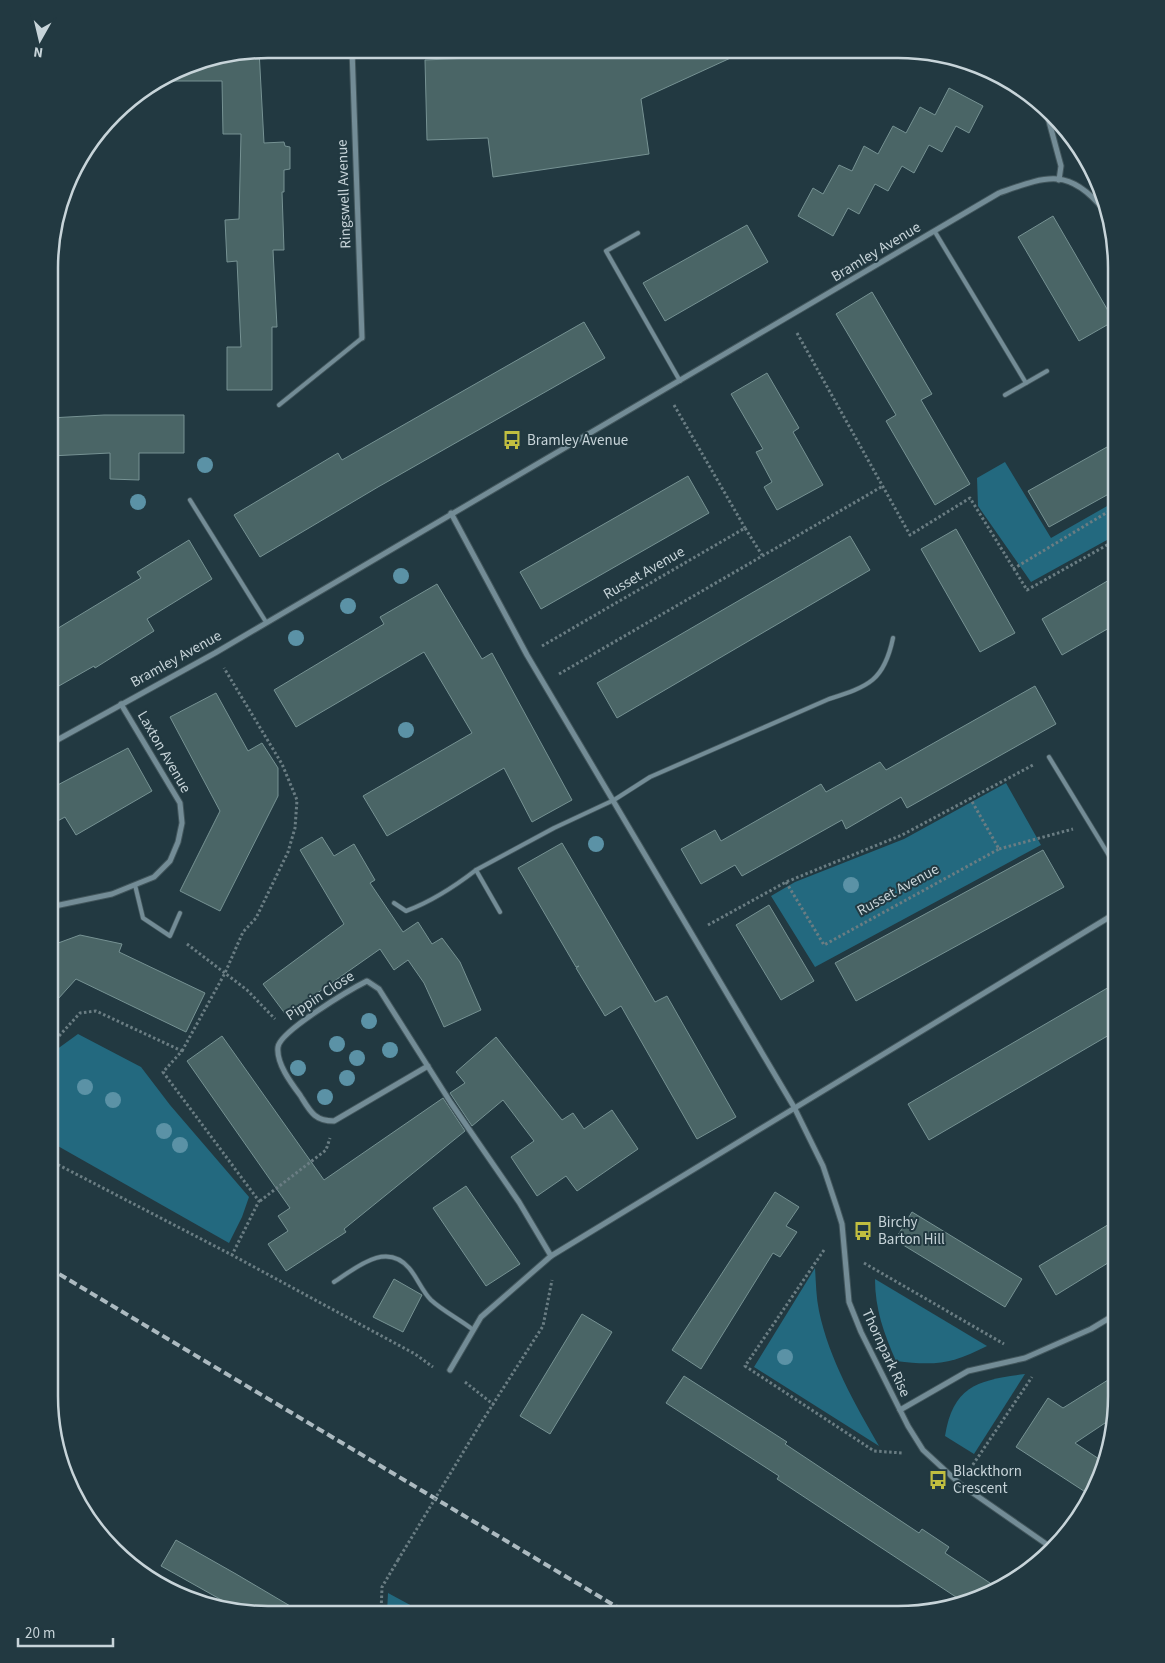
<svg xmlns="http://www.w3.org/2000/svg" width="1165" height="1663" font-family="'Source Sans 3',sans-serif">
<rect width="100%" height="100%" fill="#223941"/>
<g fill="#23697f">
<path d="M 1005,462 L 1051,538 L 1116,501 L 1116,535 L 1031,582 L 978,506 L 977,478 Z"/>
<path d="M 1006,783 L 1041,845 L 815,967 L 771,896 L 795,882 L 904,839 Z"/>
<path d="M 78,1034 L 141,1067 L 170,1105 L 249,1197 L 242,1217 L 229,1243 L 49,1141 L 49,1055 Z"/>
<path d="M 815,1268 C 816,1282 816,1297 819,1311 C 829,1359 855,1404 879,1446 L 754,1367 Z"/>
<path d="M 875,1279 L 987,1346 C 952,1364 935,1366 896,1361 C 884,1334 875,1309 875,1279 Z"/>
<path d="M 1025,1374 L 974,1454 L 945,1436 C 953,1385 979,1380 1025,1374 Z"/>
<path d="M 388,1593 L 425,1613 L 387,1613 Z"/>
</g>
<g fill="#4a6566" stroke="#769293">
<path d="M 259,50 L 264,143 L 284,142 L 285,146 L 290,147 L 290,169 L 284,170 L 284,192 L 282,192 L 284,250 L 273,250 L 277,327 L 272,327 L 272,390 L 227,390 L 227,347 L 241,347 L 237,261 L 227,262 L 225,220 L 239,219 L 241,134 L 223,134 L 222,81 L 161,81 L 197,60 Z"/>
<path d="M 584,50 L 748,50 L 641,99 L 649,154 L 493,177 L 488,138 L 427,140 L 425,60 L 584,53 Z"/>
<path d="M 949,88 L 983,106 L 969,133 L 956,126 L 942,152 L 929,145 L 914,173 L 902,166 L 888,191 L 875,184 L 859,214 L 848,208 L 833,236 L 798,216 L 813,188 L 823,194 L 839,165 L 852,171 L 864,146 L 878,154 L 893,126 L 906,133 L 920,107 L 935,115 Z"/>
<path d="M 1053,216 L 1114,321 L 1079,341 L 1018,237 Z"/>
<path d="M 747,225 L 768,262 L 665,321 L 643,283 Z"/>
<path d="M 872,292 L 932,394 L 921,400 L 970,484 L 935,505 L 886,421 L 896,415 L 836,314 Z"/>
<path d="M 584,322 L 605,358 L 378,487 L 260,557 L 234,515 L 338,453 L 342,460 Z"/>
<path d="M 767,373 L 799,428 L 793,432 L 823,485 L 777,510 L 764,487 L 772,482 L 756,452 L 763,449 L 731,394 Z"/>
<path d="M 104,415 L 184,415 L 184,453 L 139,453 L 139,480 L 110,479 L 110,453 L 50,456 L 50,418 Z"/>
<path d="M 1116,442 L 1116,490 L 1049,527 L 1028,491 Z"/>
<path d="M 688,476 L 709,513 L 541,609 L 520,572 Z"/>
<path d="M 956,529 L 1015,633 L 980,652 L 921,549 Z"/>
<path d="M 850,536 L 870,570 L 617,718 L 597,683 Z"/>
<path d="M 189,540 L 212,579 L 147,619 L 154,631 L 95,668 L 94,666 L 50,691 L 50,633 L 141,578 L 137,572 Z"/>
<path d="M 1116,576 L 1116,624 L 1062,655 L 1042,619 Z"/>
<path d="M 437,584 L 482,659 L 492,653 L 572,800 L 532,822 L 504,768 L 387,836 L 363,796 L 472,733 L 424,652 L 296,727 L 274,690 L 384,624 L 380,617 Z"/>
<path d="M 1035,686 L 1056,724 L 907,808 L 901,797 L 846,829 L 842,820 L 742,876 L 735,865 L 701,884 L 681,849 L 715,830 L 721,841 L 821,784 L 826,792 L 880,762 L 886,770 Z"/>
<path d="M 216,693 L 248,751 L 262,743 L 278,768 L 278,796 L 220,911 L 180,891 L 220,811 L 170,717 Z"/>
<path d="M 128,748 L 152,791 L 76,835 L 65,817 L 50,825 L 50,789 Z"/>
<path d="M 322,837 L 334,856 L 354,844 L 375,880 L 370,883 L 403,932 L 418,922 L 432,944 L 442,938 L 460,962 L 481,1010 L 444,1027 L 424,983 L 408,960 L 394,970 L 380,949 L 286,1015 L 263,984 L 344,924 L 300,850 Z"/>
<path d="M 562,843 L 655,1002 L 667,996 L 736,1117 L 697,1139 L 621,1006 L 605,1016 L 576,968 L 579,966 L 576,967 L 518,868 Z"/>
<path d="M 1043,850 L 1064,887 L 856,1001 L 835,963 Z"/>
<path d="M 769,905 L 814,981 L 781,1000 L 736,925 Z"/>
<path d="M 80,935 L 122,944 L 119,952 L 205,993 L 186,1032 L 76,979 L 49,1009 L 50,946 Z"/>
<path d="M 1116,983 L 1116,1031 L 929,1140 L 908,1104 Z"/>
<path d="M 222,1036 L 324,1180 L 443,1098 L 465,1131 L 344,1229 L 346,1232 L 286,1271 L 268,1244 L 288,1231 L 278,1216 L 290,1208 L 187,1061 Z"/>
<path d="M 496,1037 L 562,1120 L 573,1113 L 584,1129 L 612,1110 L 638,1149 L 577,1191 L 566,1176 L 537,1196 L 511,1157 L 534,1141 L 503,1100 L 472,1126 L 450,1093 L 465,1083 L 456,1072 Z"/>
<path d="M 466,1186 L 520,1264 L 486,1286 L 433,1208 Z"/>
<path d="M 775,1192 L 799,1207 L 786,1226 L 797,1232 L 780,1257 L 773,1253 L 701,1369 L 672,1350 Z"/>
<path d="M 912,1212 L 1022,1279 L 1005,1307 L 895,1240 Z"/>
<path d="M 1116,1220 L 1116,1258 L 1056,1295 L 1039,1266 Z"/>
<path d="M 394,1279 L 422,1295 L 403,1332 L 373,1317 Z"/>
<path d="M 582,1314 L 612,1332 L 550,1434 L 520,1416 Z"/>
<path d="M 1116,1375 L 1114,1417 L 1075,1443 L 1105,1463 L 1090,1495 L 1016,1447 L 1048,1398 L 1063,1408 Z"/>
<path d="M 684,1376 L 787,1442 L 785,1444 L 919,1533 L 922,1529 L 949,1547 L 945,1553 L 999,1589 L 994,1592 L 959,1599 L 777,1479 L 779,1476 L 666,1403 Z"/>
<path d="M 176,1540 L 236,1574 L 302,1613 L 243,1612 L 161,1566 Z"/>
</g>
<g fill="none" stroke-linecap="round" stroke-linejoin="round">
<g stroke="#42565c" stroke-width="5.5">
<g id="service">
<path d="M 935,232 L 1026,383"/>
<path d="M 638,233 L 606,251 L 680,381"/>
<path d="M 1005,395 L 1047,371"/>
<path d="M 279,405 L 362,338"/>
<path d="M 190,500 L 266,622"/>
<path d="M 1049,757 L 1116,867"/>
<path d="M 135,885 L 143,918 L 170,936 L 180,913"/>
<path d="M 394,903 L 406,911 C 433,901 454,887 476,870"/>
<path d="M 500,912 L 476,870 L 554,828 L 614,800 L 650,777 L 829,699 C 869,686 884,681 893,638"/>
<path d="M 334,1282 C 356,1268 386,1241 409,1268 C 417,1277 422,1291 431,1300 C 443,1311 459,1319 472,1329"/>
</g>
</g>
<g stroke="#42565c" stroke-width="7">
<g id="minor">
<path d="M 352,49 L 362,338"/>
<path d="M 1047,114 L 1061,166 L 1059,180"/>
<path d="M 451,513 L 527,655 L 794,1107 L 823,1166 L 837,1208 L 842,1224 L 849,1302 L 861,1332 L 908,1426 L 923,1450 L 960,1484 L 1052,1548"/>
<path d="M 50,744 L 215,653 L 999,193 C 1045,177 1068,166 1103,209"/>
<path d="M 50,907 L 112,894 L 154,877 L 170,861 L 178,842 L 182,823 L 180,803 L 121,704"/>
<path d="M 428,1066 L 334,1121 C 314,1121 310,1111 300,1095 C 291,1083 276,1063 278,1047 C 280,1031 351,989 367,981 L 379,989 L 451,1103 L 519,1202 L 551,1256"/>
<path d="M 450,1370 L 481,1317 L 551,1256 L 1116,913"/>
<path d="M 900,1410 L 968,1371 L 1025,1358 L 1091,1329 L 1116,1314"/>
</g>
</g>
<g stroke="#6a7d83" stroke-width="3" stroke-dasharray="2.5 2.5" stroke-linecap="butt">
<path d="M 797,333 L 910,535 L 970,498 L 1027,590 L 1116,540"/>
<path d="M 674,405 L 745,528"/>
<path d="M 1013,569 L 1116,507"/>
<path d="M 542,646 L 745,528 L 762,555"/>
<path d="M 559,674 L 883,486"/>
<path d="M 999,849 L 1073,829"/>
<path d="M 786,882 L 824,945 L 999,849 L 970,798"/>
<path d="M 708,925 L 786,882 L 902,835 L 1033,765"/>
<path d="M 187,944 L 247,990 L 275,1019"/>
<path d="M 49,1047 L 80,1013 L 96,1011 L 182,1051 L 163,1072 L 259,1201 L 232,1255"/>
<path d="M 182,1051 L 225,973 L 243,932 L 256,918 L 288,852 L 295,828 L 297,800 L 282,764 L 224,668"/>
<path d="M 49,1160 L 232,1255 L 415,1354 L 433,1367"/>
<path d="M 260,1201 L 326,1150 L 330,1138"/>
<path d="M 824,1250 L 745,1366 L 874,1451 L 902,1453"/>
<path d="M 864,1263 L 1004,1344"/>
<path d="M 465,1382 L 494,1405"/>
<path d="M 479,1426 L 543,1326 L 552,1280"/>
<path d="M 970,1469 L 1032,1377"/>
<path d="M 381,1613 L 382,1587 L 398,1560"/>
</g>
<use href="#service" stroke="#738c96" stroke-width="4"/>
<use href="#minor" stroke="#738c96" stroke-width="5"/>
<path stroke="#acbac0" stroke-width="4" stroke-dasharray="8 4" stroke-linecap="butt" d="M 49,1268 L 627,1613"/>
<path stroke="#6a7d83" stroke-width="3" stroke-dasharray="2.5 2.5" stroke-linecap="butt" d="M 398,1560 L 479,1426"/>
</g>
<g fill="#5b92a6">
<circle cx="205" cy="465" r="8"/>
<circle cx="138" cy="502" r="8"/>
<circle cx="401" cy="576" r="8"/>
<circle cx="348" cy="606" r="8"/>
<circle cx="296" cy="638" r="8"/>
<circle cx="406" cy="730" r="8"/>
<circle cx="596" cy="844" r="8"/>
<circle cx="851" cy="885" r="8"/>
<circle cx="369" cy="1021" r="8"/>
<circle cx="337" cy="1044" r="8"/>
<circle cx="390" cy="1050" r="8"/>
<circle cx="357" cy="1058" r="8"/>
<circle cx="298" cy="1068" r="8"/>
<circle cx="347" cy="1078" r="8"/>
<circle cx="85" cy="1087" r="8"/>
<circle cx="325" cy="1097" r="8"/>
<circle cx="113" cy="1100" r="8"/>
<circle cx="164" cy="1131" r="8"/>
<circle cx="180" cy="1145" r="8"/>
<circle cx="785" cy="1357" r="8"/>
</g>
<defs>
<g id="bus-bare" transform="scale(1.5)"><path d="M-5-6H5V4H4V6H2V4H-2V6H-4V4H-5ZM-3.5-4V0h7V-4ZM-3.5 1.2v1.5H-2V1.2ZM2 1.2v1.5H3.5V1.2Z" fill="#c1be40" stroke="#223941" stroke-width="2.5" paint-order="stroke"/></g>
</defs>
<g fill-rule="evenodd">
<use href="#bus-bare" x="512" y="440"/>
<use href="#bus-bare" x="863" y="1231"/>
<use href="#bus-bare" x="938" y="1480"/>
</g>
<g text-anchor="middle" dominant-baseline="central" stroke-width="4" stroke-linejoin="round" paint-order="stroke">
<g font-size="15" fill="#c7d4d9" stroke="#223941">
<text transform="translate(344 194) rotate(-92)">Ringswell Avenue</text>
<text transform="translate(876 252) rotate(-31)">Bramley Avenue</text>
<text transform="translate(644 573) rotate(-30)">Russet Avenue</text>
<text transform="translate(176 659) rotate(-29)">Bramley Avenue</text>
<text transform="translate(164 752) rotate(60)">Laxton Avenue</text>
<text transform="translate(898 890) rotate(-29)">Russet Avenue</text>
<text transform="translate(320 996) rotate(-33)">Pippin Close</text>
<text transform="translate(886 1353) rotate(65)">Thornpark Rise</text>
</g>
<g font-size="15" fill="#c7d4d9" stroke="#223941" text-anchor="start">
<text x="527" y="440">Bramley Avenue</text>
<text x="878" y="1222">Birchy<tspan x="878" dy="17">Barton Hill</tspan></text>
<text x="953" y="1471">Blackthorn<tspan x="953" dy="17">Crescent</tspan></text>
</g>
</g>
<path d="M0 0H1165V1663H0ZM268 58H898A210 210 0 0 1 1108 268V1396A210 210 0 0 1 898 1606H268A210 210 0 0 1 58 1396V268A210 210 0 0 1 268 58Z" fill="#223941" fill-rule="evenodd"/>
<path fill="none" stroke="#c7d4d9" stroke-width="2.5" d="M268 58H898A210 210 0 0 1 1108 268V1396A210 210 0 0 1 898 1606H268A210 210 0 0 1 58 1396V268A210 210 0 0 1 268 58Z"/>
<g transform="translate(40 40) rotate(188)" stroke="#223941" stroke-width="4" paint-order="stroke">
<path d="M0-4L9 19L0 12L-9 19Z" fill="#c7d4d9"/>
<text y="-8" font-size="14" font-weight="bold" text-anchor="middle" fill="#c7d4d9">N</text>
</g>
<path d="M18 1638v8h95v-8" fill="none" stroke="#c7d4d9" stroke-width="2.5"/>
<text x="25" y="1638" font-size="15" fill="#c7d4d9" stroke="#223941" stroke-width="4" paint-order="stroke">20 m</text>
</svg>
